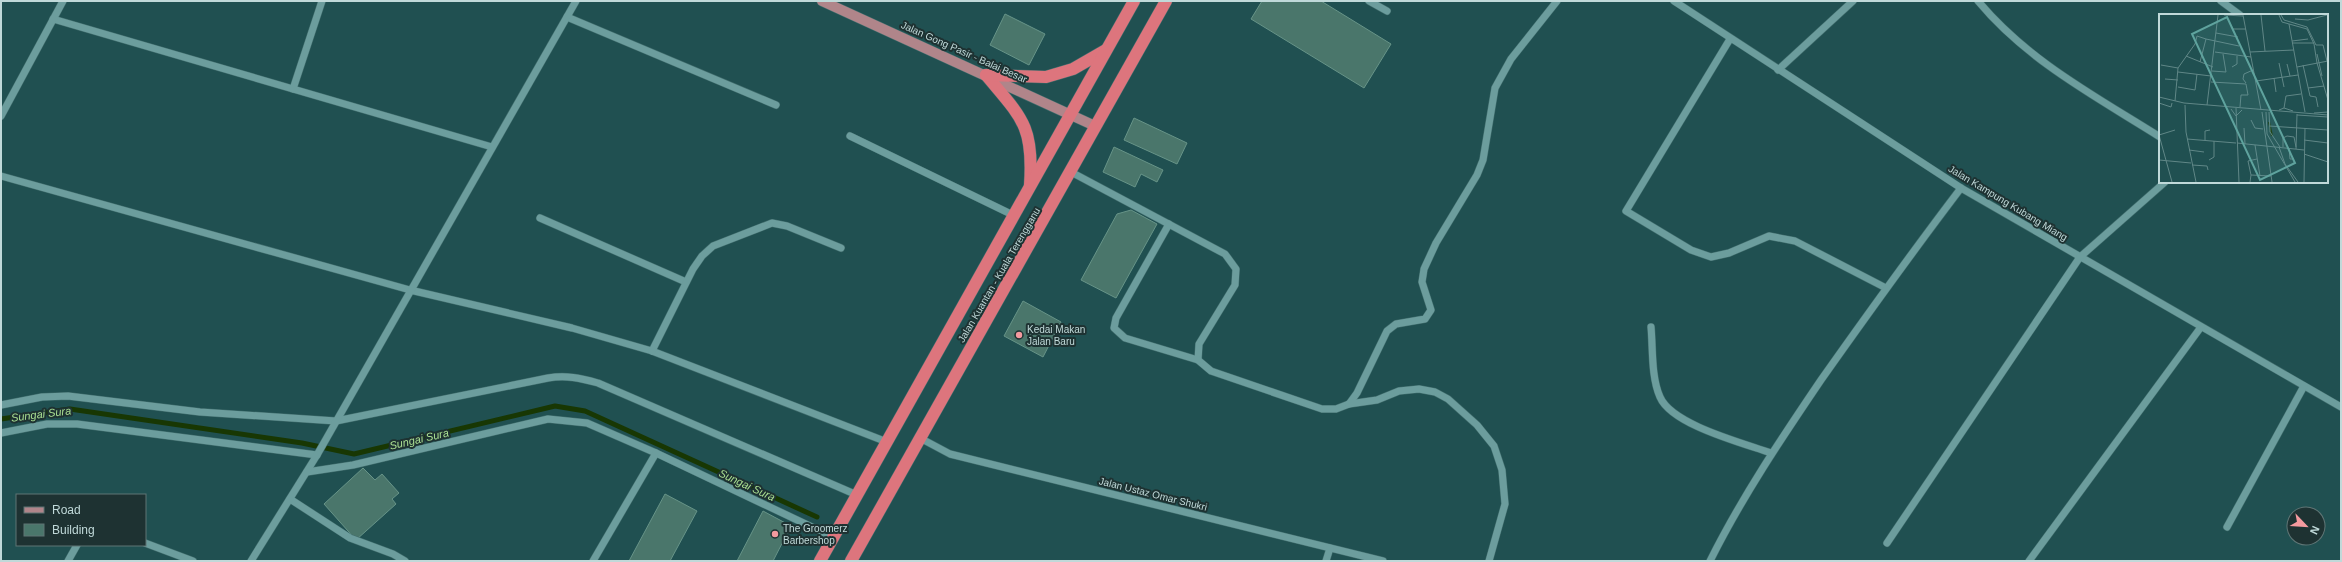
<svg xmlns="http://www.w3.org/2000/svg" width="2342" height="562" font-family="Arial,sans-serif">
<rect width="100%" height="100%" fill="#205051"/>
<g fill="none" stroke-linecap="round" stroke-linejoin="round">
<path stroke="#183703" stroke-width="5" d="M 1,419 L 70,409 L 302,443 L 354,454 L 555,406 L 585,411 L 817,517"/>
</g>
<g fill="#4a766b" stroke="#679488">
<path d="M 1262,1 L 1321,1 L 1391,44 L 1364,88 L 1251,19 Z"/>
<path d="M 1005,14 L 1045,34 L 1029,65 L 990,45 Z"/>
<path d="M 1134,118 L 1187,143 L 1177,164 L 1124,140 Z"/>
<path d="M 1114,147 L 1163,170 L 1157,182 L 1141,174 L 1135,187 L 1103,172 Z"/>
<path d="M 1131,210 L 1157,224 L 1116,298 L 1081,280 L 1117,214 Z"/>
<path d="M 1023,301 L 1061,322 L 1043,357 L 1004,336 Z"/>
<path d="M 363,468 L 375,480 L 382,474 L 399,493 L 392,499 L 396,504 L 356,540 L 324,504 Z"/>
<path d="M 665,494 L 697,511 L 670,561 L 629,561 Z"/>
<path d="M 763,511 L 791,526 L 773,561 L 737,561 Z"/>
</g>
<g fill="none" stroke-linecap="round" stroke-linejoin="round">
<g stroke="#416d6d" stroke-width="8">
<g id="minor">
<path d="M 1369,1 L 1387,11"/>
<path d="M 1674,1 L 1961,188 L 2341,407"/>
<path d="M 1978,1 C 2028,61 2095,96 2160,137"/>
<path d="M 2221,1 L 2240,15"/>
<path d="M 567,17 L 776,105"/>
<path d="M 53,19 L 492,147"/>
<path d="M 1730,39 L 1626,211 L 1691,250 L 1711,257 L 1729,253 L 1769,236 L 1795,241 L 1886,288"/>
<path d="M 1778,70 L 1853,1"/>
<path d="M 293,89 L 322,1"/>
<path d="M 1,116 L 63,1"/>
<path d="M 850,136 L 1015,216"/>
<path d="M 1071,172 L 1225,254 L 1236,269 L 1235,285 L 1199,344 L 1198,360 L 1211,371 L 1322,409 L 1336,409 L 1349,404 L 1357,393 L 1387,331 L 1396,324 L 1425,319 L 1431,310 L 1422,282 L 1424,269 L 1436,243 L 1477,175 L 1483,160 L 1495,88 L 1511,59 L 1557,1"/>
<path d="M 1,176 L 410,290 L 572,328 L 652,351 L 887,442"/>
<path d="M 540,218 L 686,282"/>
<path d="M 1169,224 L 1116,318 L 1114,328 L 1125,338 L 1198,360"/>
<path d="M 1651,327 C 1653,348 1651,377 1660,397 C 1672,425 1743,443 1771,453"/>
<path d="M 652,351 L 693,269 L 702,256 L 713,246 L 772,223 L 787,226 L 841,248"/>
<path d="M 1349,404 L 1377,400 L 1399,391 L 1419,389 L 1435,392 L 1448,399 L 1477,425 L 1494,446 L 1502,470 L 1505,504 L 1489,561"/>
<path d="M 1,405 L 42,397 L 68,396 L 200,412 L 336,421 L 548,378 C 566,375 580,378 598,383 L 857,495"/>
<path d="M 1,433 L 47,424 L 77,424 L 317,455"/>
<path d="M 920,438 L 950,454 L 1383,561"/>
<path d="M 307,472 L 353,465 L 548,419 L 587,423 L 656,453 L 833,537"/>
<path d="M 290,499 L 350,538 L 393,554 L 405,561"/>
<path d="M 2227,527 L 2304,386"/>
<path d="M 145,543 L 193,561"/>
<path d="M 1887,543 L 2080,257 L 2165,182"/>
<path d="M 68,561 L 77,545"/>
<path d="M 251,561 L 317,455 L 576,1"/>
<path d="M 593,561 L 656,453"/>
<path d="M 1326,561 L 1330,548"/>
<path d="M 1710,561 C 1742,497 1781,439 1821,380 C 1867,315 1913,251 1961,188"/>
<path d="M 2029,561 L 2201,327"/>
</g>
</g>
<g stroke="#416d6d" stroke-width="11">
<path id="major" d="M 822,1 L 1095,126"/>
</g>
<g stroke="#416d6d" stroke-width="13">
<g id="highway">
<path d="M 986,75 C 1022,118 1034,126 1030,185"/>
<path d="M 986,75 L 1046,77 L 1073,69 L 1106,50"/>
<path d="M 820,561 L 1134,1"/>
<path d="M 851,561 L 1166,1"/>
</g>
</g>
<use href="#minor" stroke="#6c9d9d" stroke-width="7"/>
<use href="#major" stroke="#b0858a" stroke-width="10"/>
<use href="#highway" stroke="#dd757d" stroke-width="12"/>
</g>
<g fill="#f49a9f" stroke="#1e3232" stroke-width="1.5">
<circle cx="1019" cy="335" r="4"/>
<circle cx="775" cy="534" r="4"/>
</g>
<g text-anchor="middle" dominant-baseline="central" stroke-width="4" stroke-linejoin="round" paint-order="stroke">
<g font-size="10" fill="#c0d9d9" stroke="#1e3232">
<text transform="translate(964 52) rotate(24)">Jalan Gong Pasir - Balai Besar</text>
<text transform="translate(2008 203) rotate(31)">Jalan Kampung Kubang Miang</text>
<text transform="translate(999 275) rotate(-60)">Jalan Kuantan - Kuala Terengganu</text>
<text transform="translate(1153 494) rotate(14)">Jalan Ustaz Omar Shukri</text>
</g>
<g font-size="10" fill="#c0d9d9" stroke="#1e3232" text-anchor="start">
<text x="1027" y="329">Kedai Makan<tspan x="1027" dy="12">Jalan Baru</tspan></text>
<text x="783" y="528">The Groomerz<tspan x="783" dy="12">Barbershop</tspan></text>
</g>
<g font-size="11" font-style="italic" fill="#aadf92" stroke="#1e3232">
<text transform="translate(41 414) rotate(-7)">Sungai Sura</text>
<text transform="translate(419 439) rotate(-13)">Sungai Sura</text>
<text transform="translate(747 485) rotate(25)">Sungai Sura</text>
</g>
</g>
<g transform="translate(2159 14)">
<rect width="169" height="169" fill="#205051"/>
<path fill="none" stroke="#183703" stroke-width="2" d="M 110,108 L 113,122"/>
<path fill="none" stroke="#608787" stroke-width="1" d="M 65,1 L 84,2M 84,1 L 102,96M 102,1 L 106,37M 120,1 L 123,8 L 148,15 L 155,30 L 158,49 L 169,86M 122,1 L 125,6 L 148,13 L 157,31M 136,5 L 149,6 L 168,1M 130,10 L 146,98M 74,15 L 87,15M 57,19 L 79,23M 133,27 L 149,25M 133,29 L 155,29M 157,31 L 164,31 L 168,47M 56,38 L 92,43M 91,38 L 135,36M 158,40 L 163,62M 27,42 L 54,53M 41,48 L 47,25 L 80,32M 120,49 L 125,73M 128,50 L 131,62M 2,51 L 19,54M 144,51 L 151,82 L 157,83 L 159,93M 73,53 L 78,50 L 78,42M 138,53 L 169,47M 53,57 L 67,58 L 64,40M 19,58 L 52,62M 115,64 L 117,78M 6,65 L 19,66M 97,67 L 139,61M 52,68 L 87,70 L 89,81 L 82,81 L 81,93M 87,69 L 84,65 L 85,60 L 94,56M 19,73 L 36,76 L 38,60M 149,74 L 165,72M 0,83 L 25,89 L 169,101M 16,87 L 19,54 L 36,30 L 38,22 L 47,25M 0,89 L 12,93 L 13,89M 26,91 L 27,118 L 37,168M 48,91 L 59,1M 77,94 L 80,168M 125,94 L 127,82 L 142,80M 72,95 L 77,102 L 83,96M 120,96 L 125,94 L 134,97M 103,98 L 113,168M 107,98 L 108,120 L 136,168M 110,98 L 111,118 L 121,133M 155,99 L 169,98M 138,101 L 169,103M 92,106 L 96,114 L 104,115M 110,112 L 169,116M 85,114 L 86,130M 0,121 L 13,168M 0,121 L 16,116M 28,125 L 77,129M 46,126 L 46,117 L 51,116M 145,126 L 169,129M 78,129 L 145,136M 96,131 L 101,162M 120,133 L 126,150 L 139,168M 124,133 L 124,124 L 128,122 L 135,123 L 137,133M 130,134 L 131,145 L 135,145M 137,135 L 138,100M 30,136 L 45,138M 145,140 L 169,148M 0,146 L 32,149M 50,146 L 55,143 L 55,127M 33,151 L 48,152 L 49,156M 92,161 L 89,147 L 98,145M 91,168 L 92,161 L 112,162M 145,168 L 146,114"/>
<path fill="#5fa39e" fill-opacity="0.15" stroke="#5fa39e" stroke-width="2" d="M 68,3 L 136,149 L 101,166 L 33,20 Z"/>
<rect width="169" height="169" fill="none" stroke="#c0d9d9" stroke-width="2"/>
</g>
<rect width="2342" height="562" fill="none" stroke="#c0d9d9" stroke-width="4"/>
<rect x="16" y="494" width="130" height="52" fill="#1e3232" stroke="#5f7575"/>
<rect x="24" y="507" width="20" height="6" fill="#b0858a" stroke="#5f7575"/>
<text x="52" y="514" font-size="12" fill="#c0d9d9">Road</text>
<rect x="24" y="524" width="20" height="12" fill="#4a766b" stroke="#5f7575"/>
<text x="52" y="534" font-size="12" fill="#c0d9d9">Building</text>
<g transform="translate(2306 526) rotate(115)"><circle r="19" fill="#1e3232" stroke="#5f7575"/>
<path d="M0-3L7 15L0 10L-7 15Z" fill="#f49a9f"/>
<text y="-6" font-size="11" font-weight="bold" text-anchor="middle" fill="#c0d9d9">N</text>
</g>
</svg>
